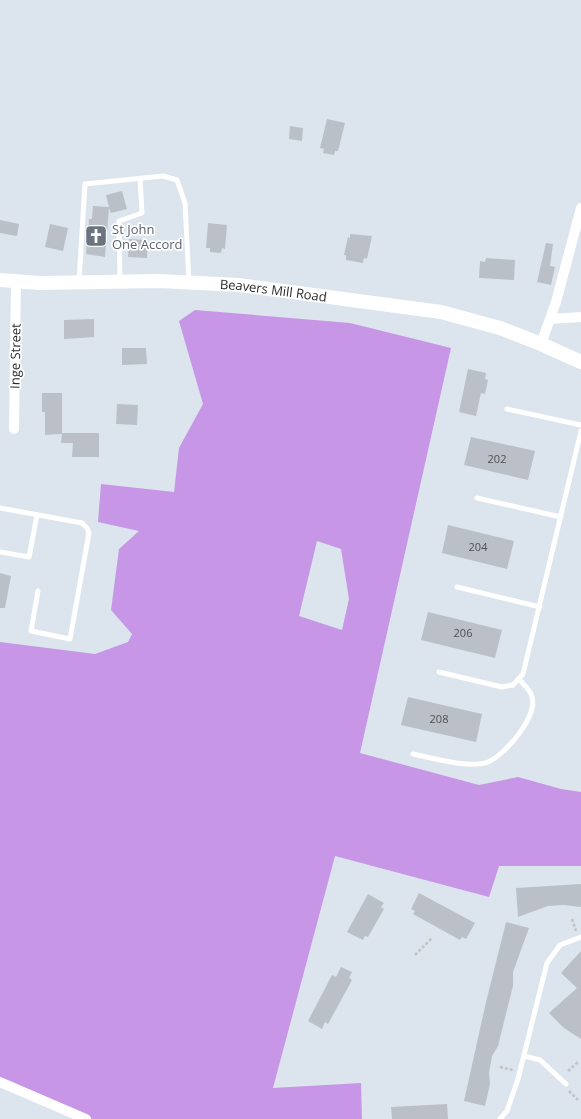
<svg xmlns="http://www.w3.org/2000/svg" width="581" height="1119" font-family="'Open Sans',sans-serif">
<rect width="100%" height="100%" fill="#dce4ed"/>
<path fill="#c796e6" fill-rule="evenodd" d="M 195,310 L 350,323 L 451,348 L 360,753 L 479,785 L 518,777 L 561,789 L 581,792 L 581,866 L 499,866 L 489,897 L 335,856 L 273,1088 L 361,1083 L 362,1119 L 86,1119 L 0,1083 L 0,642 L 95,654 L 128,642 L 132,634 L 111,610 L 119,549 L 139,531 L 98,522 L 101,484 L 174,492 L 179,448 L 203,404 L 179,321 ZM 317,541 L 341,549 L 349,599 L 342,630 L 299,616 Z"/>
<g fill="#bbc0c8">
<path d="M 327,119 L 345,123 L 338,151 L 335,151 L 334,155 L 323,153 L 324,149 L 320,148 Z"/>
<path d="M 290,126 L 303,128 L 302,141 L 289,139 Z"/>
<path d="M 122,191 L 127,209 L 111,213 L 109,208 L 105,257 L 86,254 L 89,219 L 92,219 L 93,206 L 109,207 L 106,195 Z"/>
<path d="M 0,220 L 19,224 L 17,236 L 0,233 Z"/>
<path d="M 208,223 L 227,225 L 225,249 L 222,248 L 221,253 L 210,252 L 210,248 L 206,248 Z"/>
<path d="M 50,224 L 68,228 L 63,251 L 45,247 Z"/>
<path d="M 350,234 L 372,236 L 367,259 L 364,258 L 363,263 L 346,260 L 346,255 L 344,255 L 348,237 L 350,238 Z"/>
<path d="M 129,239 L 147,240 L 147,258 L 128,257 Z"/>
<path d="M 546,243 L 553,244 L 550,266 L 555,267 L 551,285 L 537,282 Z"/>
<path d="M 486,258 L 515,260 L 514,280 L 479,278 L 480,261 L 485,262 Z"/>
<path d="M 94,319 L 94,337 L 64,339 L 64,320 Z"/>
<path d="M 122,348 L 146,348 L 147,364 L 122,365 Z"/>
<path d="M 468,369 L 486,373 L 485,379 L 488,380 L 485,394 L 481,393 L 476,416 L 459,412 Z"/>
<path d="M 42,393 L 62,393 L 62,433 L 99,433 L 99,457 L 72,457 L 73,443 L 61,443 L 62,434 L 45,435 L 45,412 L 42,412 Z"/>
<path d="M 117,404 L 138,405 L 137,425 L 116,424 Z"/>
<path d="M 471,437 L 535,451 L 528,480 L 464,465 Z"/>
<path d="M 448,525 L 514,541 L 507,569 L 442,553 Z"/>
<path d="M 0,573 L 11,576 L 5,608 L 0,608 Z"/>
<path d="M 428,612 L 502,630 L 495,658 L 421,640 Z"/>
<path d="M 408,697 L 482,714 L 476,742 L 401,725 Z"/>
<path d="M 581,884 L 581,907 L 564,905 L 548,906 L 518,917 L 516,888 Z"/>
<path d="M 419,893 L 475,923 L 466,939 L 462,937 L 460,940 L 413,914 L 415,911 L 411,909 Z"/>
<path d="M 368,894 L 384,903 L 381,907 L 384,909 L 368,937 L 365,936 L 363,940 L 347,932 Z"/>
<path d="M 506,922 L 529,928 L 513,972 L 513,986 L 498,1046 L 492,1056 L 489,1073 L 490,1084 L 485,1106 L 464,1101 L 486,1002 Z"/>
<path d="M 581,951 L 581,1039 L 564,1028 L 549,1013 L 577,988 L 561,973 Z"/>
<path d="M 341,967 L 352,972 L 349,978 L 352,980 L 328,1024 L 325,1022 L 322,1029 L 308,1021 L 332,975 L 336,977 Z"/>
<path d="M 447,1104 L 448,1119 L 392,1119 L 391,1107 Z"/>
</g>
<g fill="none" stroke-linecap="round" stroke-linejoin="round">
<g stroke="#c3c3c3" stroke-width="2.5" stroke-dasharray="3 2" stroke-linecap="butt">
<path d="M 572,919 L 576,931"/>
<path d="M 415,955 L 432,938"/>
<path d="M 500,1067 L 513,1070"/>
<path d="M 568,1071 L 578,1062"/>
<path d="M 569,1091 L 578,1100"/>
</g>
<g stroke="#fff" stroke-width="5">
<path d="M 79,281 L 85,184 L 163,176 L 177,180 L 185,203 L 189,282"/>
<path d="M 120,281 L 119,221 L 142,213 L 140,179"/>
<path d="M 507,409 L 581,425"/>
<path d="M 477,498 L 561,517"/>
<path d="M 0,508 L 82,523 L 87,528 L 89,533 L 70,639 L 31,631 L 38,591"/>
<path d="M 0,552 L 29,557 L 37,515"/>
<path d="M 457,587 L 540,607"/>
<path d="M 439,672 L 502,687 L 513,685 L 523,674 L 581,431"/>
<path d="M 413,754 C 431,758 471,769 488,762 C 505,755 541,714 531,694 C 529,689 523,684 520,680"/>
<path d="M 524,1056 L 540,1060 L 566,1084"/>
<path d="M 500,1119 L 507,1111 L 518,1079 L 547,963 L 560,945 L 581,937"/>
</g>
<g stroke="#fff" stroke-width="10">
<path d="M 551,319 L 581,317"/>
<path d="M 541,344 L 556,302 L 581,208"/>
<path d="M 14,429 L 16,282"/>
<path d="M 0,1082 L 86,1119"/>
</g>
<path stroke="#fff" stroke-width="14" id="s1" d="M 0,280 L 39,283 L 159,281 L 239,285 L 441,312 L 500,328 L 541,344 L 581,362"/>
</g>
<defs>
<g id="church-square" transform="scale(1.15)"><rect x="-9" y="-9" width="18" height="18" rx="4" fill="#6b7280" stroke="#fff"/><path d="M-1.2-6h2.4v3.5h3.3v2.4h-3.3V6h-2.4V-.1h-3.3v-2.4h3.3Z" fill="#fff"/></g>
</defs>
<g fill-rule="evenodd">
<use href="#church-square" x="96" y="236"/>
</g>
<g text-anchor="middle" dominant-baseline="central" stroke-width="3.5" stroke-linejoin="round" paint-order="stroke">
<g font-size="11" fill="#4e5052">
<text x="497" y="458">202</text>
<text x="478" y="546">204</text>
<text x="463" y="632">206</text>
<text x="439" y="718">208</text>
</g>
<g font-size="13" fill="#5b616d" stroke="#fff" text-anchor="start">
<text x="112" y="229">St John<tspan x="112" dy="15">One Accord</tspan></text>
</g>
<g font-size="13" fill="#2a2a2a" stroke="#fff">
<text stroke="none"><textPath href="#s1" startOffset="274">Beavers Mill Road</textPath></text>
<text transform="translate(15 356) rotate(-89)">Inge Street</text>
</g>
</g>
</svg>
